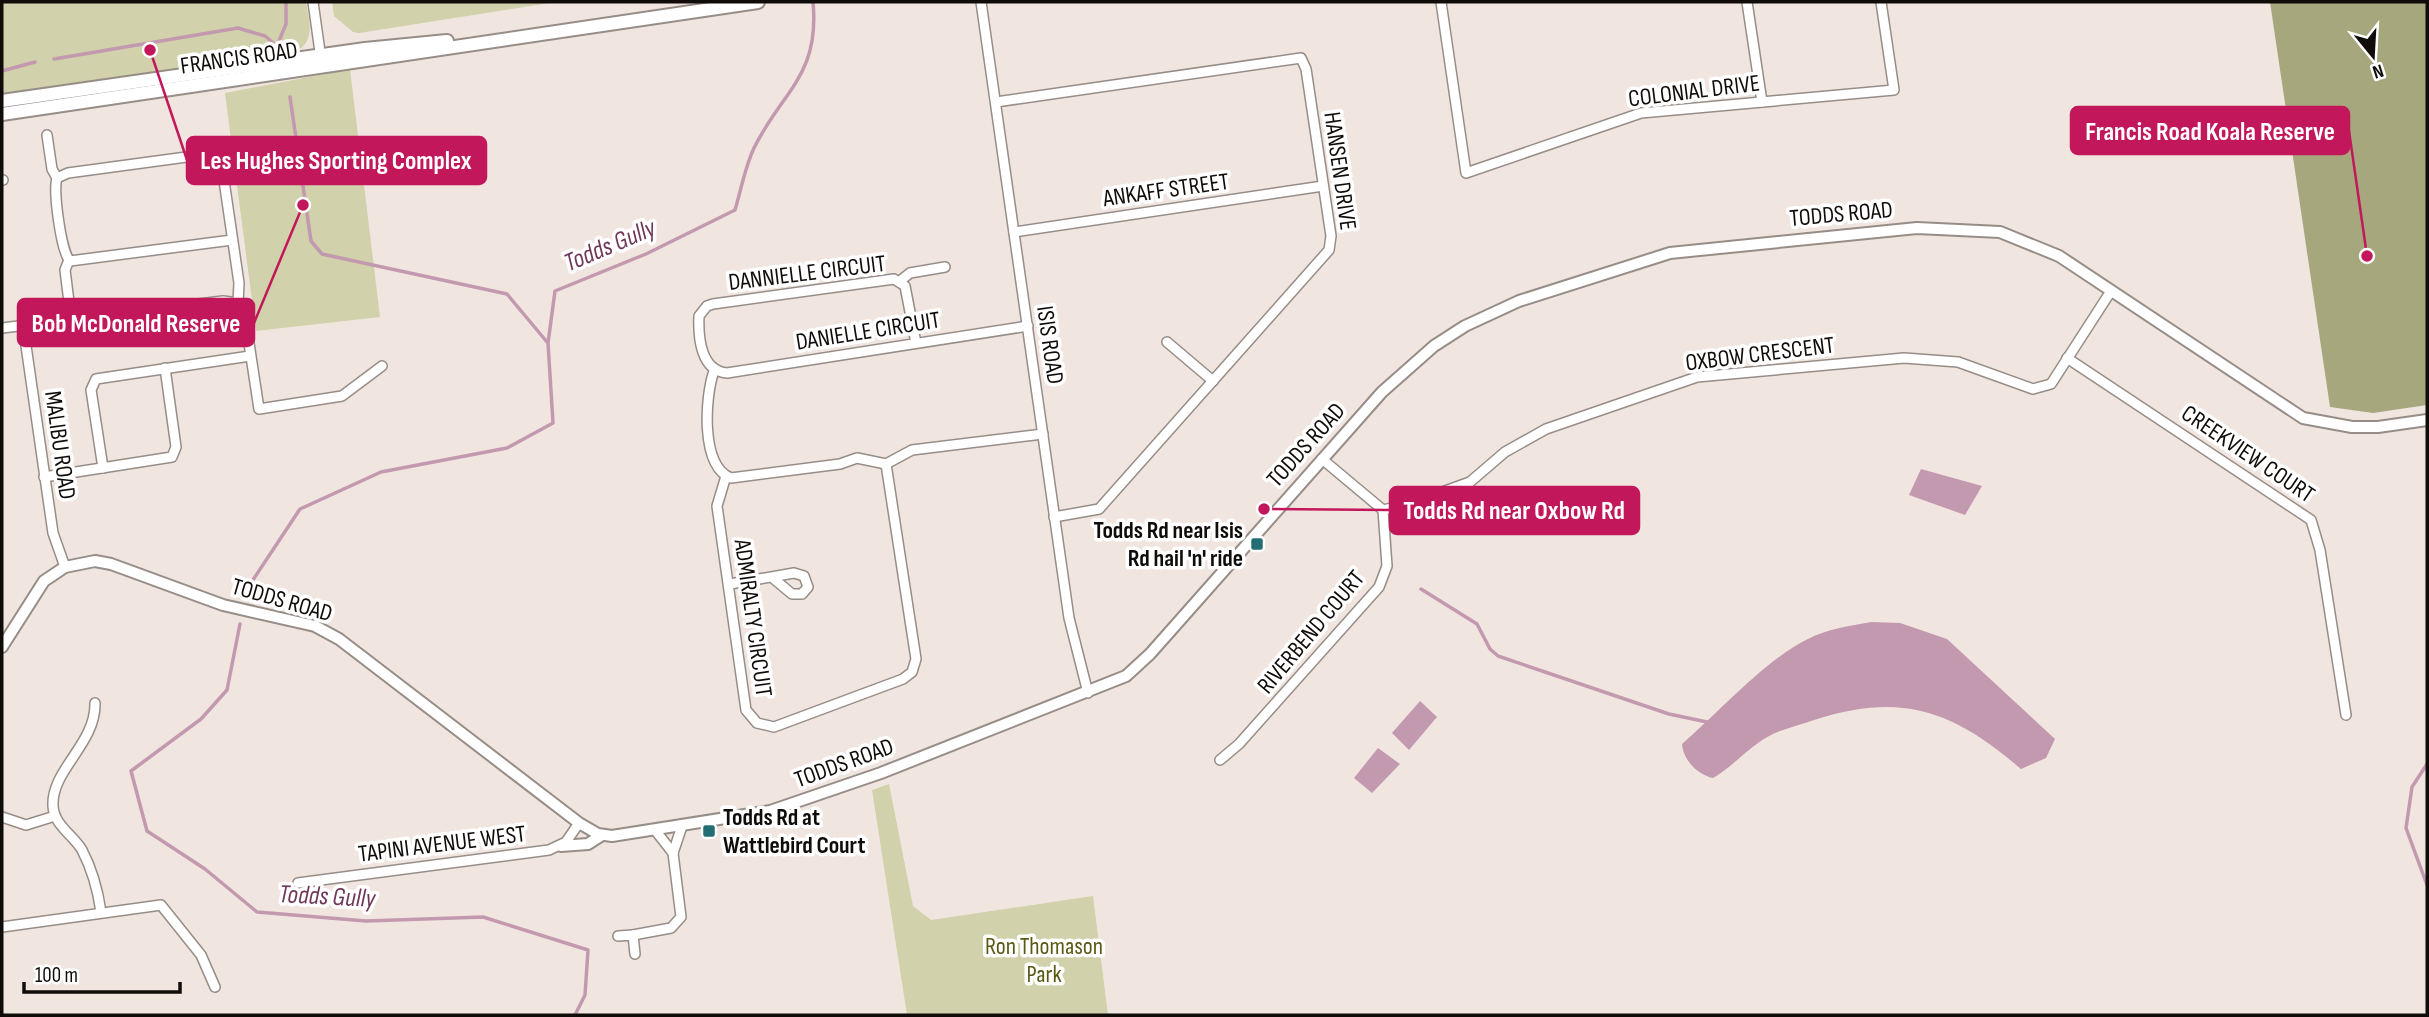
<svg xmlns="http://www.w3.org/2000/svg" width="2429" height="1017" font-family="'Sofia Sans Condensed',sans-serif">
<rect width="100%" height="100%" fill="#f1e5e0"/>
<g fill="#d1d1ab">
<path d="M 2,2 L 306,2 C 309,21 316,40 296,52 L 2,96 Z"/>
<path d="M 332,2 L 556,2 L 359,33 L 353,32 L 334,16 Z"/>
<path d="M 350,69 L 380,317 L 256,331 L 225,93 Z"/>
<path d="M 889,784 L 913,906 L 931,920 L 1093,896 L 1108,1015 L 907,1015 L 872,790 Z"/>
</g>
<path fill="#a6a77d" d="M 2270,2 L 2427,2 L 2427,405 L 2373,413 L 2330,407 Z"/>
<g fill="#c399af">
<path d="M 1921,469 L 1982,486 L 1965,515 L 1909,495 Z"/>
<path d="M 1871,622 L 1900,623 L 1947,639 L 2055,739 L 2046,758 L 2021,769 C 1952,710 1902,692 1814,720 C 1801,725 1786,728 1773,734 C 1750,745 1734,766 1713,778 C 1698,775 1683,760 1682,744 C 1718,713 1766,659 1808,639 C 1827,629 1849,626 1871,622 Z"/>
<path d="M 1420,701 L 1437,717 L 1409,750 L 1392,733 Z"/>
<path d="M 1378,748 L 1400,764 L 1372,793 L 1354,778 Z"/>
</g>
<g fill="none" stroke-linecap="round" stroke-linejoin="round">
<g stroke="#c399af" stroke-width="3.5">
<path d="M 54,59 L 238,28 L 265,36 L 277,46 L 286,24 L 286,2"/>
<path d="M 2,71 L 35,62"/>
<path d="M 290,97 L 311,241 L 322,254 L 507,294 L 547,342"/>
<path d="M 247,589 L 300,509 L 381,472 L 507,448 L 553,423 L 548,343 L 555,291 L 646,254 L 735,210 C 741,190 745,167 754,148 C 782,91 820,76 813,2"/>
<path d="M 1421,589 L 1477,624 L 1490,649 L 1498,656 L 1669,714 L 1707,722"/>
<path d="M 240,624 L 227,690 L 201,719 L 131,771 L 147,831 L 205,869 L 257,912 L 366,921 L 483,917 L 588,950 L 585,995 L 575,1015"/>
<path d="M 2427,764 L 2412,787 L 2406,828 L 2427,885"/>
</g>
<g stroke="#978d87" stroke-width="12">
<g id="minor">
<path d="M 313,2 L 321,59"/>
<path d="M 981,2 L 1069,618 L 1088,693"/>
<path d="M 1441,2 L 1466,173 L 1641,113 L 1894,90 L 1881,2"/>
<path d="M 1747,2 L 1762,102"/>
<path d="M 996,102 L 1301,58 L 1306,69 L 1331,236 L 1329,250 L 1099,509 L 1054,517"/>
<path d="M 47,135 L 52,169 L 57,178 C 53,191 61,252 70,261 L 232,240"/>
<path d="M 57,178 L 68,173 L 216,153 L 221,160 L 239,283 L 238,303"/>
<path d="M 2,180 L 3,180"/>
<path d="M 1014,232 L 1323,186"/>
<path d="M 69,260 L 65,270 L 69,302"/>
<path d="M 900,281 L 910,273 L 945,267"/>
<path d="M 238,303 L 245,317 L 259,409 L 342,396 L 382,366"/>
<path d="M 23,325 L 53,533 L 65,567"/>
<path d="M 2,328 L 223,301 L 238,303"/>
<path d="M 1167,342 L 1213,381"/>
<path d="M 916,343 L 905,286 L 894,279 L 713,304 L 707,306 L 699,316 C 698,338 701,371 727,373 L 1028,326"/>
<path d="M 2067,358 L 2311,520 L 2320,550 L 2346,715"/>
<path d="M 714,371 C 705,396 700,466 731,478 L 840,464 L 857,458 L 886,464 L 912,450 L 1043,434"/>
<path d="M 1322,459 L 1383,510 L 1409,504 L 1470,482 L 1505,452 L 1546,429 L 1697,377 L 1904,358 L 1958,362 L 2033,389 L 2051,384 L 2111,291"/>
<path d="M 103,468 L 91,390 L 96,379 L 250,356"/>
<path d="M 726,476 L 717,506 L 746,710 L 757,723 L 774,727 L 903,679 L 912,672 L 916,659 L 886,464"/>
<path d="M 44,477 L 172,457 L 176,447 L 165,368"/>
<path d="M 730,584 L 794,573 L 804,576 L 808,587 L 802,594 L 792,594 L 774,579"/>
<path d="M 95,703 C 96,744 51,770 53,806 C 54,825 73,835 82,850 C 92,869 98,891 101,912"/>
<path d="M 1220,760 L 1239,744 L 1379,587 L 1387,566 L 1383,510"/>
<path d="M 2,817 L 26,825 L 55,816"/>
<path d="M 673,853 L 682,826"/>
<path d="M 298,883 L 549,850 L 566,842 L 579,823"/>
<path d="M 2,927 L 161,905 L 201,955 L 215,987"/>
<path d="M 633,935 L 671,928 L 681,917 L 673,853 L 655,830"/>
<path d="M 618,936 L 633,935 L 635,954"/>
</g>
</g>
<g stroke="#978d87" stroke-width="14">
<g id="tertiary">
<path d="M 2,647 L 44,581 L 65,567 L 95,561 L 111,564 L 223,605 L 315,626 L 339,639 L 579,823 L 598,834 L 612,836 L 770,811 L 881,773 L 1126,676 L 1150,654 L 1382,392 L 1434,346 L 1465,326 L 1519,301 L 1670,253 L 1917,228 L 2000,232 L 2059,256 L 2303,418 L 2352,427 L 2378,427 L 2427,420"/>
<path d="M 561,846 L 588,844 L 602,835"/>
</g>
</g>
<g stroke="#978d87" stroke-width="16">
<g id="secondary">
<path d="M 2,101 L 365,49 L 447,41"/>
<path d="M 2,114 L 758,2"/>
</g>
</g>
<use href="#minor" stroke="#fff" stroke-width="9"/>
<use href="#tertiary" stroke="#fff" stroke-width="10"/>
<use href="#secondary" stroke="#fff" stroke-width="12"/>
</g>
<g fill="#236e72" stroke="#fff" stroke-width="2.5">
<rect x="1250" y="537" width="14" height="14" rx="3.5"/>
<rect x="702" y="824" width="14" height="14" rx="3.5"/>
</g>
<g text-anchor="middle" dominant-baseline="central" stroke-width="7" stroke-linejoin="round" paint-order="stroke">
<g font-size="24" fill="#100c0a" stroke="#fff">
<text transform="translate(239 58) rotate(-8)">FRANCIS ROAD</text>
<text transform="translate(1694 91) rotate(-7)">COLONIAL DRIVE</text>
<text transform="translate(1340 171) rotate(82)">HANSEN DRIVE</text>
<text transform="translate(1166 190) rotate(-8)">ANKAFF STREET</text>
<text transform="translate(1841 214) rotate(-5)">TODDS ROAD</text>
<text transform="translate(807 273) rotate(-7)">DANNIELLE CIRCUIT</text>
<text transform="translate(868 331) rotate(-9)">DANIELLE CIRCUIT</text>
<text transform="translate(1050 345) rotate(82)">ISIS ROAD</text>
<text transform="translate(1760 354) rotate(-7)">OXBOW CRESCENT</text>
<text transform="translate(60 445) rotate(82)">MALIBU ROAD</text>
<text transform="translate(1306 445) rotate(-48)">TODDS ROAD</text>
<text transform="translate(2248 454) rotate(34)">CREEKVIEW COURT</text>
<text transform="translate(282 600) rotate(16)">TODDS ROAD</text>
<text transform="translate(753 618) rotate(82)">ADMIRALTY CIRCUIT</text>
<text transform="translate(1311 632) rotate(-50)">RIVERBEND COURT</text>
<text transform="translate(844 763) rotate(-20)">TODDS ROAD</text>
<text transform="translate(442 844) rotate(-7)">TAPINI AVENUE WEST</text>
</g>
<g font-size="24" font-weight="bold" fill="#100c0a" stroke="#fff" text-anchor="end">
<text x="1243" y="530">Todds Rd near Isis<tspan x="1243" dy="28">Rd hail 'n' ride</tspan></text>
<text x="723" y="817" text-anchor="start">Todds Rd at<tspan x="723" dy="28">Wattlebird Court</tspan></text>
</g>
<g font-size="24" fill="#5a5812" stroke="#fff">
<text x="1044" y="946">Ron Thomason<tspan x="1044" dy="28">Park</tspan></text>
</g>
<g font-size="26" font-style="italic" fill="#6f3858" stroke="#fff">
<text transform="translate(610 246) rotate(-23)">Todds Gully</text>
<text transform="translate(327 897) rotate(3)">Todds Gully</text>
</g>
</g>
<path fill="none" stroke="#c2185b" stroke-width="2.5" d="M2367 256L2349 131M150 50L187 160M303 205L254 323M1264 509L1390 510"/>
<g fill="#c2185b" stroke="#fff" stroke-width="2.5">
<circle cx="2367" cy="256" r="7"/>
<circle cx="150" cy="50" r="7"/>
<circle cx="303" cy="205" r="7"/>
<circle cx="1264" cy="509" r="7"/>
</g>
<g fill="#c2185b" stroke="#c2185b" stroke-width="2.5">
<rect x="2071" y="107" width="278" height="47" rx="7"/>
<rect x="187" y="137" width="299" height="47" rx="7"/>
<rect x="18" y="299" width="236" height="47" rx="7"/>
<rect x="1390" y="487" width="249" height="47" rx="7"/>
</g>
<g font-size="26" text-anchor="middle" font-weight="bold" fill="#fff">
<text x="2210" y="140">Francis Road Koala Reserve</text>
<text x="336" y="169">Les Hughes Sporting Complex</text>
<text x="136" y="332">Bob McDonald Reserve</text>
<text x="1514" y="519">Todds Rd near Oxbow Rd</text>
</g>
<rect width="2429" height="1017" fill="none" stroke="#100c0a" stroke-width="7"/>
<g transform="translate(2373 56) rotate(162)" stroke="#ffffff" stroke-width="5" paint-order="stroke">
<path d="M0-5L12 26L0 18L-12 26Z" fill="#100c0a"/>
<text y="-10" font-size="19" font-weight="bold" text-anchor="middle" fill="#100c0a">N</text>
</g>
<path d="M24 982v10h156v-10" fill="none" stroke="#100c0a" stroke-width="3.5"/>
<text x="35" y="982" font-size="21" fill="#100c0a" stroke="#ffffff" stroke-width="5" paint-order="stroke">100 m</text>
</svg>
